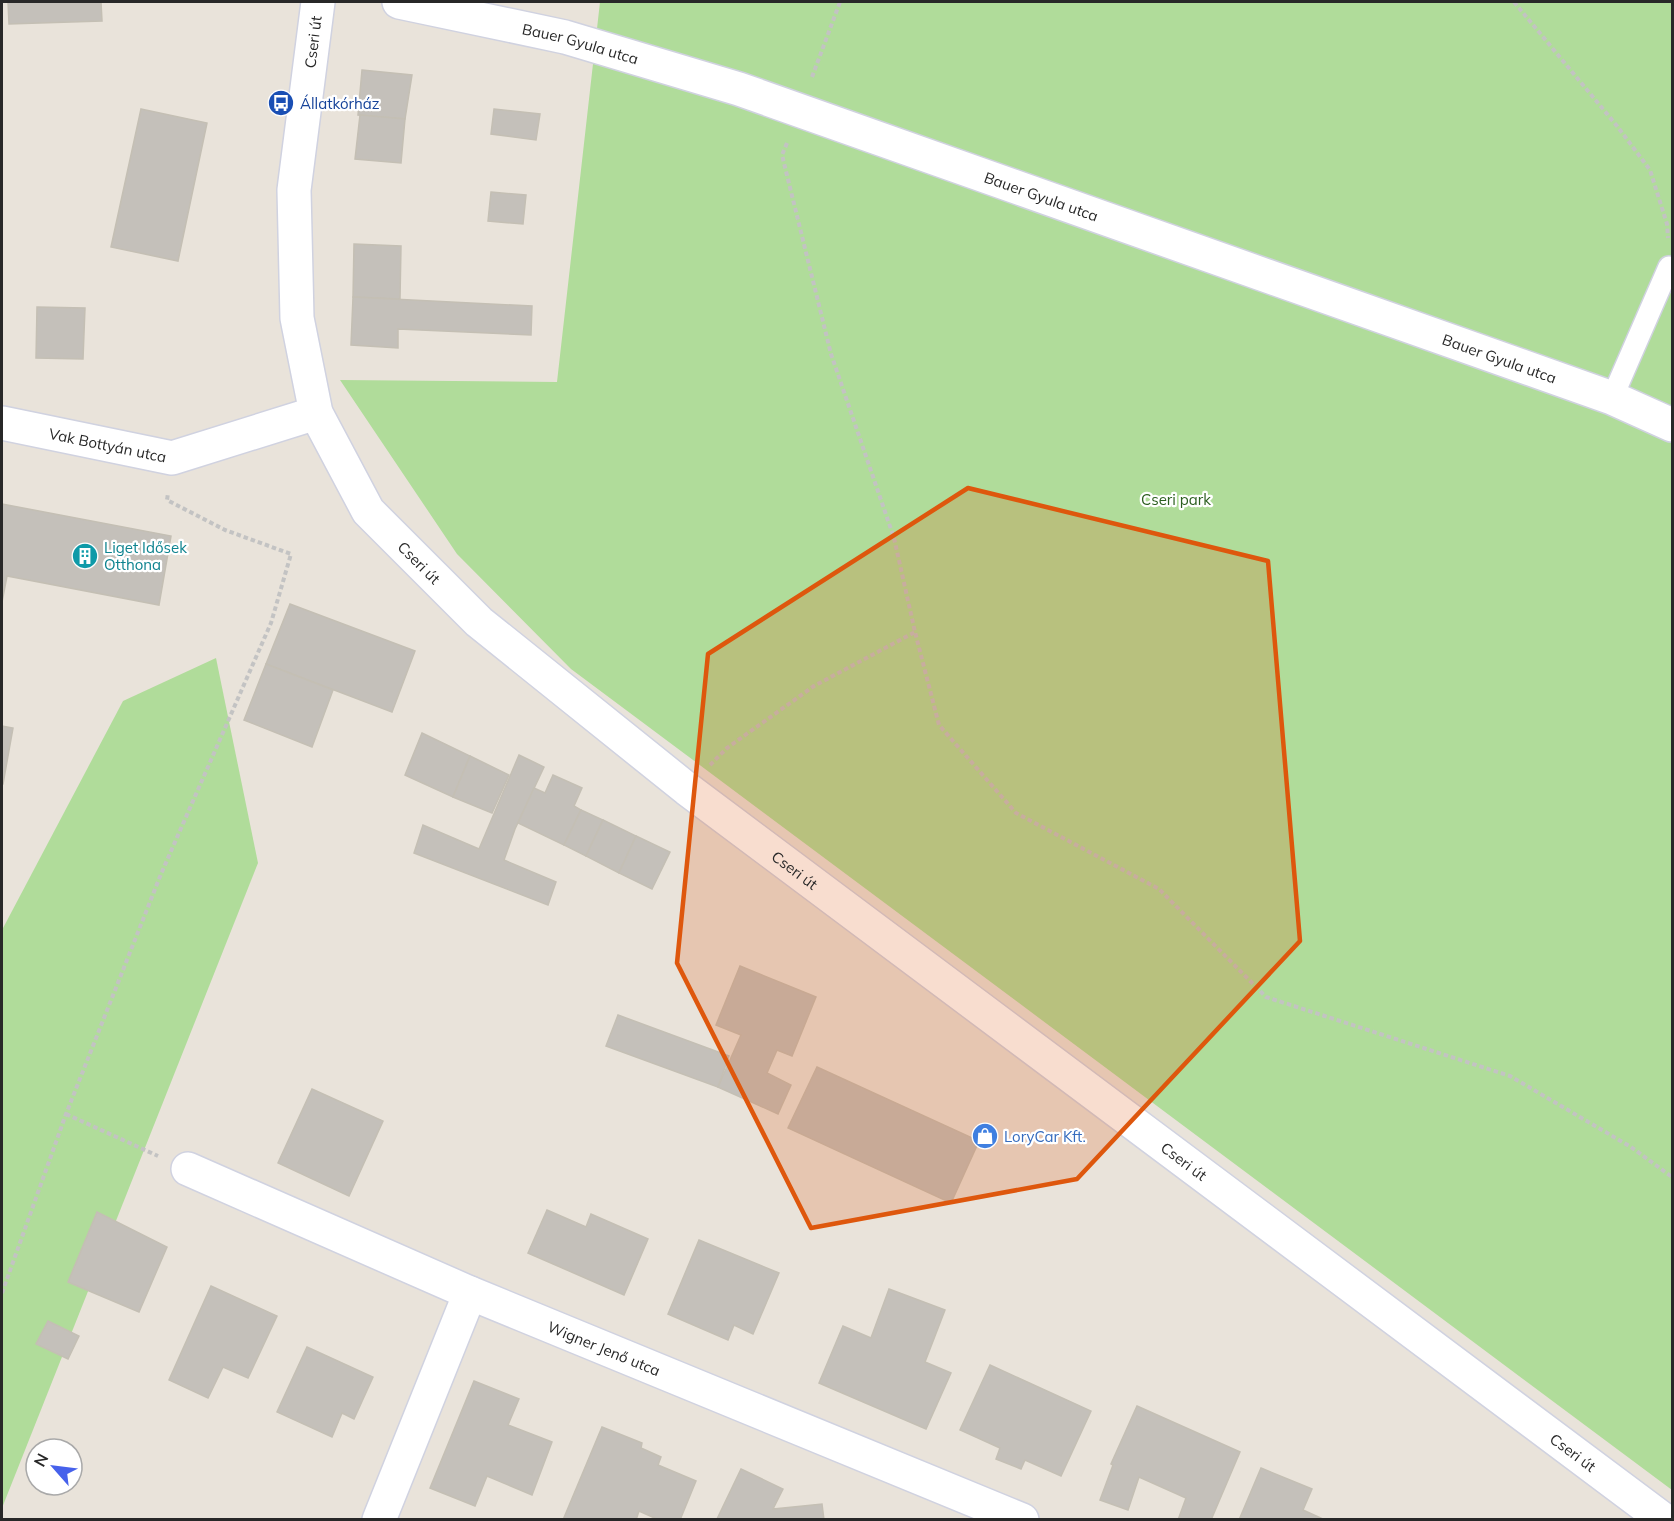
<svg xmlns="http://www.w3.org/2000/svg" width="1674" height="1521" font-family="Mulish,sans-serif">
<rect width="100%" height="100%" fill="#e9e3da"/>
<g fill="#b0dc9a">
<path d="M 600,2 L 1672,2 L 1672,1490 L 571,669 L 457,554 L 340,380 L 557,382 Z"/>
<path d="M 216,658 L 258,863 L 2,1508 L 2,930 L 123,701 Z"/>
</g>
<g fill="#c4c0ba" stroke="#c4bfb4" stroke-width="1.5">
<path d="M 8,2 L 101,2 L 102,21 L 9,24 Z"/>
<path d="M 362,70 L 412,75 L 405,119 L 358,115 Z"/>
<path d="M 141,109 L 207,123 L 178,261 L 111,247 Z"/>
<path d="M 494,109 L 540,114 L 536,140 L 491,134 Z"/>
<path d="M 360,115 L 405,119 L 401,163 L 355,159 Z"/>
<path d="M 491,192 L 526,195 L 523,224 L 488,221 Z"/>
<path d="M 354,244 L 401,246 L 400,299 L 353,297 Z"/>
<path d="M 353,297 L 532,306 L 531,335 L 398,329 L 398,348 L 351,345 Z"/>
<path d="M 37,307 L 85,308 L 83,359 L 36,358 Z"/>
<path d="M 2,504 L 171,536 L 159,605 L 7,576 L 2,602 Z"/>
<path d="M 290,604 L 415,651 L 392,712 L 266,664 Z"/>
<path d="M 266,664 L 333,690 L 312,747 L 244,720 Z"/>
<path d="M 2,726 L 13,728 L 3,784 L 2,784 Z"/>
<path d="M 422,733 L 470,756 L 453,797 L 405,775 Z"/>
<path d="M 519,755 L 544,767 L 515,829 L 504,860 L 556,882 L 548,905 L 414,853 L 423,825 L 479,849 Z"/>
<path d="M 470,756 L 509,775 L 492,813 L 453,797 Z"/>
<path d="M 553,775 L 582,788 L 574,806 L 581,810 L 564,845 L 518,823 L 534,788 L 545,793 Z"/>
<path d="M 581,810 L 603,820 L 586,856 L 564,845 Z"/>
<path d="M 603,820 L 636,836 L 619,873 L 586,856 Z"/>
<path d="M 636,836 L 670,852 L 652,889 L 619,873 Z"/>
<path d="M 740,966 L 816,997 L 792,1056 L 777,1050 L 767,1073 L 791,1085 L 778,1114 L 718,1087 L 741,1035 L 716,1025 Z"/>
<path d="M 618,1015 L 729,1056 L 718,1087 L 606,1046 Z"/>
<path d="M 817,1067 L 979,1141 L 951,1203 L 788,1128 Z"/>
<path d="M 312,1089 L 383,1121 L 349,1196 L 278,1163 Z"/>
<path d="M 547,1210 L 586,1227 L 591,1214 L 648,1239 L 624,1295 L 528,1253 Z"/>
<path d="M 97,1212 L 167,1247 L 139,1312 L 68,1282 Z"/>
<path d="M 699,1240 L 779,1273 L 753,1334 L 734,1325 L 728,1340 L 668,1314 Z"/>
<path d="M 211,1286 L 277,1316 L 248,1378 L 223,1367 L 208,1398 L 169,1380 Z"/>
<path d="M 889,1289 L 945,1310 L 925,1362 L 951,1373 L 926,1429 L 819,1383 L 843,1326 L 871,1338 Z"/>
<path d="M 48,1321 L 79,1336 L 68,1359 L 36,1344 Z"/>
<path d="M 307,1347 L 373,1377 L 354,1419 L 342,1413 L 332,1437 L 277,1412 Z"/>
<path d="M 990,1365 L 1091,1411 L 1061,1476 L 1025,1460 L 1021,1469 L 996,1459 L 1000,1448 L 960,1430 Z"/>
<path d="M 474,1381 L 519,1399 L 508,1425 L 552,1442 L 532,1495 L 487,1476 L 475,1506 L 430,1488 Z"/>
<path d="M 1137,1406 L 1240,1452 L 1211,1520 L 1178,1520 L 1186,1498 L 1139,1477 L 1128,1510 L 1100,1500 L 1113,1465 L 1111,1464 Z"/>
<path d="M 602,1427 L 642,1443 L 641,1448 L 661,1457 L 658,1465 L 696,1481 L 680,1520 L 659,1520 L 639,1511 L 636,1520 L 563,1520 Z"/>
<path d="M 1261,1468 L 1312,1489 L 1303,1510 L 1325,1520 L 1239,1520 Z"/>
<path d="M 741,1469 L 783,1489 L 773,1509 L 822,1504 L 824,1520 L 717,1519 Z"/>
</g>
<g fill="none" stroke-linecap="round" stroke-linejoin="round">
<g stroke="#d0d2e0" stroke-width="24">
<path id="service" d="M 1612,398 L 1669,267"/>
</g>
<g stroke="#d0d2e0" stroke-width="36">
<g id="minor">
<path id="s1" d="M 399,2 L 565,37 L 739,89 L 1612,398 L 1672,425"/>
<path id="s2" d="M 2,423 L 172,458 L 316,413"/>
<path id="s3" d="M 188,1169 L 470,1293 L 1022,1520"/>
<path d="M 379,1520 L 470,1293"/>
</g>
</g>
<g stroke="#d0d2e0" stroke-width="36">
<g id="tertiary">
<path id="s4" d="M 318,2 L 294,190 L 297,318 L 316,413 L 368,511 L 479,622 L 687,789 L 1664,1520"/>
</g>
</g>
<g stroke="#c3c3c3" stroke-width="4" stroke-dasharray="4.5 3" stroke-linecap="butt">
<path d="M 1514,2 L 1617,126 L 1650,170 L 1667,224 L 1668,238"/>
<path d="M 812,77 L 840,2"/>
<path d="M 787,143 L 782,155 L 831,354 L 894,538 L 915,632 L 939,725 L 1016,813 L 1159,889 L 1266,997 L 1510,1076 L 1631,1147 L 1672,1177"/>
<path d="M 710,765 L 727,748 L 814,686 L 915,632"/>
<path d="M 66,1114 L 158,1156"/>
<path d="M 2,1293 L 66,1114 L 161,874 L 271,623 L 291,554 L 225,530 L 167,500 L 168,493"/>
</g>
<use href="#service" stroke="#fff" stroke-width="21"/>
<use href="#minor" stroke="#fff" stroke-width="33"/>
<use href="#tertiary" stroke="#fff" stroke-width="33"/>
</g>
<path fill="#de570d" fill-opacity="0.2" stroke="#de570d" stroke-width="4.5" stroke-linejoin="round" d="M 968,488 L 1268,561 L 1300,941 L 1077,1179 L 811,1228 L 677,963 L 708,654 Z"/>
<defs>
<g id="bus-disc" transform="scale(1.35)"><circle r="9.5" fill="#1a4fb4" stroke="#fff"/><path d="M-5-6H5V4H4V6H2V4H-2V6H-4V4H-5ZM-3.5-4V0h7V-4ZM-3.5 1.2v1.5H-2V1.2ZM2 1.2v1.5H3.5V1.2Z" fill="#fff"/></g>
<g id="building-disc" transform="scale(1.35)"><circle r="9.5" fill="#0f9aa8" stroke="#fff"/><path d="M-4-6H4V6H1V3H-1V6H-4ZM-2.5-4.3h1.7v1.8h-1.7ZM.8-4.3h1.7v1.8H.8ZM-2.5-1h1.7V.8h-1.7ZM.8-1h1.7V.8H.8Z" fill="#fff"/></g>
<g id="shop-disc" transform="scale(1.35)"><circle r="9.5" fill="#3f7fe0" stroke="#fff"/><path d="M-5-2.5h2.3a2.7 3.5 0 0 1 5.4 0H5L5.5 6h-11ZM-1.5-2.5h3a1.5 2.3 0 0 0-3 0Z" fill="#fff"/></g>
</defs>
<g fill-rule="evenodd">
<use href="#bus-disc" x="281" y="103"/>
<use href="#building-disc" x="85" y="556"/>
<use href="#shop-disc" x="985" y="1136"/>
</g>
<g text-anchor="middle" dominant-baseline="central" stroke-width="4.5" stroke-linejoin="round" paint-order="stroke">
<g font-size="15" fill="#282828" stroke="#fff">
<text transform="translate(313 42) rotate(-83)">Cseri út</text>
<text stroke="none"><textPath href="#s1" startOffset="186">Bauer Gyula utca</textPath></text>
<text stroke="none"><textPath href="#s1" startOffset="672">Bauer Gyula utca</textPath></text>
<text stroke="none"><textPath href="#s1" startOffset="1158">Bauer Gyula utca</textPath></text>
<text stroke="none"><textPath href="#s2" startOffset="108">Vak Bottyán utca</textPath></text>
<text stroke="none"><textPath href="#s4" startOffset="598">Cseri út</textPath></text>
<text stroke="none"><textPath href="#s4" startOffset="1084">Cseri út</textPath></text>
<text stroke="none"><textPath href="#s4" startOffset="1570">Cseri út</textPath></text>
<text stroke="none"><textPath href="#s3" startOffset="453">Wigner Jenő utca</textPath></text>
<text stroke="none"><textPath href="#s4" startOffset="2056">Cseri út</textPath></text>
</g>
<g font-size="15" fill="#164399" stroke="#fff" text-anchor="start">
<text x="300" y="103">Állatkórház</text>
</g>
<g font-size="15" fill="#2b5e1f" stroke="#fff">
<text x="1176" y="499">Cseri park</text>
</g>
<g font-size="15" fill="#0d838f" stroke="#fff" text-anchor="start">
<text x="104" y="547">Liget Idősek<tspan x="104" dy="17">Otthona</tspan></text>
</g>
<g font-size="15" fill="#366cbe" stroke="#fff" text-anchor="start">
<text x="1004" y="1136">LoryCar Kft.</text>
</g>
</g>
<rect width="1674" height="1521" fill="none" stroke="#282828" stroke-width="6"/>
<g transform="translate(54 1467) rotate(298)"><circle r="28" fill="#ffffff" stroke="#a9a9a9" stroke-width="1.5"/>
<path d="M0-4.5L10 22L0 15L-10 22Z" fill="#4661eb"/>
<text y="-9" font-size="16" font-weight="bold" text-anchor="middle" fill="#282828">N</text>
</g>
</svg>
